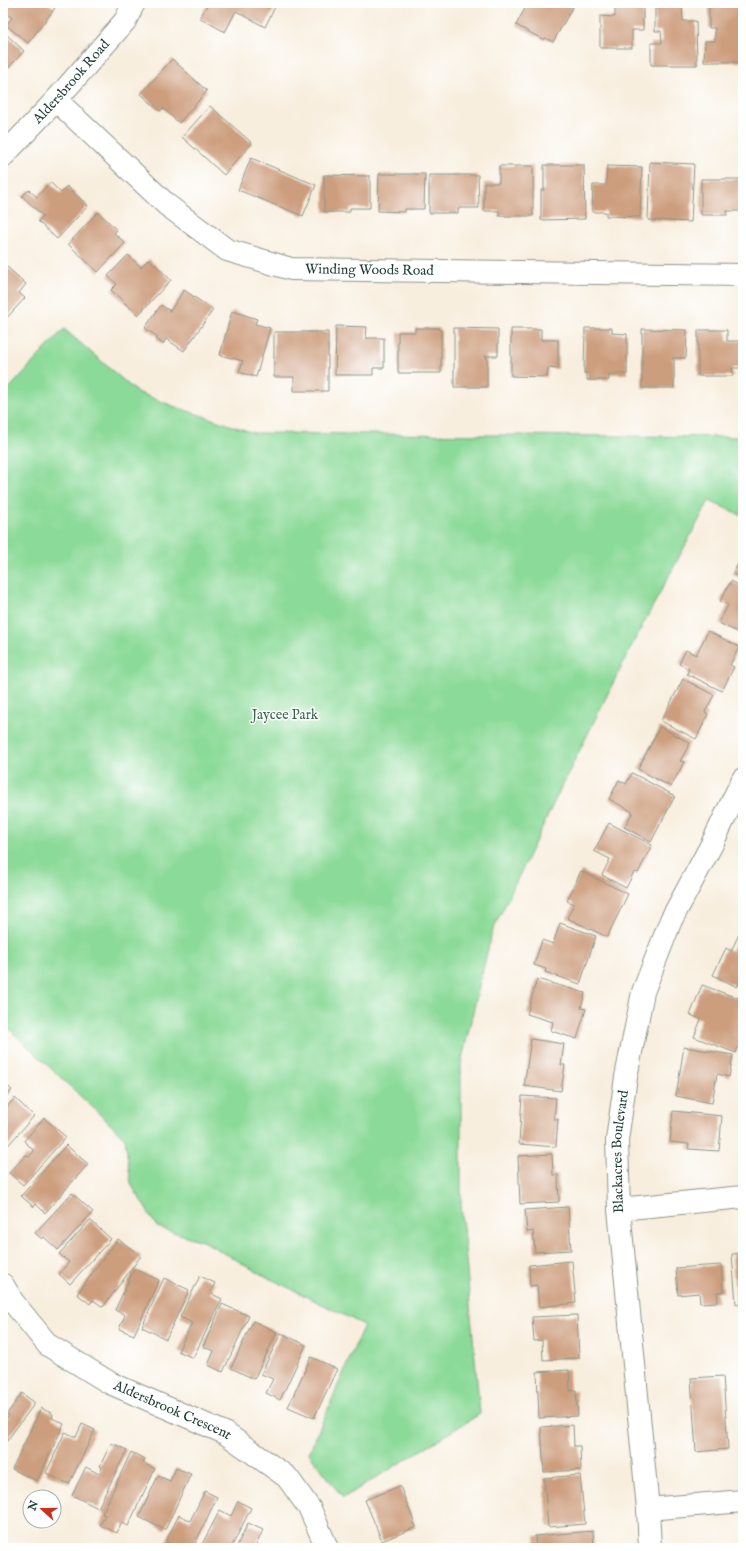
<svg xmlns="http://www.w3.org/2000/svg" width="746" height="1551" font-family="'IM FELL English',serif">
<rect width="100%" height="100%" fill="#fff"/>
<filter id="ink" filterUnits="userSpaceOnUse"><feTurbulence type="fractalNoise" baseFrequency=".025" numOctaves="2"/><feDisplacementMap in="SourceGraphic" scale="8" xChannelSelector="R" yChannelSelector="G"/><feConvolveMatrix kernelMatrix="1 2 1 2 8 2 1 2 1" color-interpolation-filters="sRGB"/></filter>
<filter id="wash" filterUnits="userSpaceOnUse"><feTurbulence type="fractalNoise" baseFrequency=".012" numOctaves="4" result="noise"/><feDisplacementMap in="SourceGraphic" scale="16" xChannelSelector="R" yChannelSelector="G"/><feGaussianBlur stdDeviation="0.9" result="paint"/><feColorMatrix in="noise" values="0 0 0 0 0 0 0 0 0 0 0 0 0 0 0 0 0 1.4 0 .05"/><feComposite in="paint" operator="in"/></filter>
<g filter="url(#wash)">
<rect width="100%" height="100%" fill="#f8eede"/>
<path fill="#8cda99" stroke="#568c66" d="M 64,329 L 137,392 L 173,406 L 254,433 L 743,437 L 743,516 L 709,501 L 632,645 L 558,794 L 492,932 L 461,1063 L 461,1205 L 480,1414 L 343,1498 L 309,1453 L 364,1325 L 259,1273 L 205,1242 L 157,1227 L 131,1184 L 125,1138 L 7,1027 L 3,1026 L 3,395 Z"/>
<g id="blocks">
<g fill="#cd9e7e">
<path d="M 3,3 L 48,3 L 55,8 L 28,43 L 6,25 L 12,18 L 3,11 Z"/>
<path d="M 208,3 L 277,3 L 265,27 L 236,11 L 225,32 L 200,18 Z"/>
<path d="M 528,3 L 542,3 L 547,6 L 548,3 L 575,3 L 553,42 L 545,38 L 544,40 L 516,25 Z"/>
<path d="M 615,3 L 643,3 L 643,30 L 632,30 L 632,48 L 600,48 L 600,16 L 615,17 Z"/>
<path d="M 655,3 L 682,3 L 683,21 L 696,21 L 697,65 L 651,65 L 651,43 L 662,43 L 661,31 L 655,31 Z"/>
<path d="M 709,3 L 741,3 L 741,19 L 743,19 L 743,62 L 704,62 L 705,41 L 715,41 L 715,28 L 709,28 Z"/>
<path d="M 3,31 L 24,51 L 3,74 Z"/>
<path d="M 172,59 L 207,91 L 179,123 L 163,108 L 160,111 L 141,94 Z"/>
<path d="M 210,106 L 252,143 L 224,175 L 182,137 Z"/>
<path d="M 251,158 L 316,185 L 303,216 L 238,190 Z"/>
<path d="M 650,162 L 694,164 L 691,222 L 648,220 Z"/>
<path d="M 544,165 L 584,165 L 585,219 L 541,220 L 541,190 L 544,190 Z"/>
<path d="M 499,166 L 533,166 L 533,216 L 499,216 L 499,211 L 484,211 L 484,183 L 499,183 Z"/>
<path d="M 607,166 L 642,167 L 640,217 L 606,216 L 606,212 L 592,212 L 593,185 L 606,185 Z"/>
<path d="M 379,174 L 425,174 L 424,209 L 405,209 L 405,212 L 378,211 Z"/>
<path d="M 324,175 L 370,176 L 370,208 L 350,208 L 350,212 L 324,212 Z"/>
<path d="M 429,175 L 478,175 L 479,208 L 458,208 L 458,213 L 429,213 Z"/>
<path d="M 701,179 L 743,179 L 743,211 L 727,211 L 727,215 L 701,215 Z"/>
<path d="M 50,182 L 61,193 L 67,186 L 88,206 L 57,239 L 38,221 L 43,216 L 22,196 L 29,190 L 37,197 Z"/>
<path d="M 98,212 L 117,230 L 114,233 L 125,243 L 98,272 L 68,244 Z"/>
<path d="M 128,255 L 141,267 L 149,259 L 171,280 L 138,315 L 111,290 L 117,284 L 108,276 Z"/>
<path d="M 5,265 L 26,284 L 19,293 L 25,298 L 3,322 L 3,268 Z"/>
<path d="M 184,290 L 213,310 L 184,351 L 166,339 L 163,344 L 156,339 L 158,337 L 145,328 L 161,305 L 170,311 Z"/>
<path d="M 232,311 L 257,319 L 255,324 L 270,328 L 256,377 L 239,372 L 243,361 L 220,355 Z"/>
<path d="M 336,326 L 367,327 L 366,338 L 384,338 L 384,368 L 373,368 L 373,375 L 335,375 Z"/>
<path d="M 415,328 L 439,328 L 441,331 L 441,373 L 398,373 L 398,332 L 415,332 Z"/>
<path d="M 454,328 L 498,329 L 498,356 L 485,356 L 487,358 L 487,387 L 454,387 Z"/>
<path d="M 585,328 L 612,328 L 612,333 L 627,334 L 627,374 L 609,374 L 609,380 L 587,380 L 587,373 L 584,373 Z"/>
<path d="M 511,329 L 541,329 L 541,340 L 558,340 L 558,369 L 548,368 L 547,377 L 511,376 Z"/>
<path d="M 642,329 L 687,330 L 686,358 L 672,358 L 674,360 L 674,388 L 642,388 Z"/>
<path d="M 698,330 L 727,330 L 727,341 L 743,341 L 743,368 L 732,368 L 733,376 L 698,376 Z"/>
<path d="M 274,332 L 328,332 L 328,391 L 294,391 L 294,377 L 274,377 Z"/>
<path d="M 741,557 L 743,558 L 743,580 L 733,574 Z"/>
<path d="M 731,581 L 743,587 L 743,635 L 719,623 L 728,605 L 720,601 Z"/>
<path d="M 708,631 L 739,647 L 730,665 L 734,667 L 722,691 L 687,674 L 689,669 L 679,664 L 686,650 L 696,655 Z"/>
<path d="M 683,679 L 714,695 L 705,712 L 708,714 L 696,739 L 661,721 Z"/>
<path d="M 660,727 L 690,743 L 680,761 L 684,762 L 671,787 L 638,769 Z"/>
<path d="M 632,773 L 675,796 L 651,842 L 624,827 L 633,812 L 609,799 L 619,780 L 626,784 Z"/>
<path d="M 609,823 L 652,845 L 638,873 L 634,872 L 626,888 L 602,875 L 610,859 L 594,851 Z"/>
<path d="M 581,871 L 628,894 L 607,937 L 567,918 L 574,904 L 567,901 Z"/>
<path d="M 560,923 L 596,936 L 580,984 L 545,972 L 546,969 L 534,965 L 542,940 L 553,944 Z"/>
<path d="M 741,930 L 743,930 L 743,976 L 737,987 L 713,975 L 726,948 L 731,951 Z"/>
<path d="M 537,979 L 585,993 L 581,1008 L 586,1009 L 577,1039 L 551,1031 L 553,1022 L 527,1014 Z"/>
<path d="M 702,985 L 743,1000 L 743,1033 L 736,1053 L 694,1037 L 701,1019 L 690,1015 Z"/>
<path d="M 531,1039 L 564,1044 L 561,1065 L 565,1065 L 561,1091 L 524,1086 Z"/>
<path d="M 684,1047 L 733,1055 L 729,1077 L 717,1074 L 712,1103 L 676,1096 Z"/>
<path d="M 3,1082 L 12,1090 L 3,1100 Z"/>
<path d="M 522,1096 L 556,1098 L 554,1119 L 558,1119 L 556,1147 L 519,1144 Z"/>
<path d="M 15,1098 L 34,1116 L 3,1151 L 3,1111 Z"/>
<path d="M 673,1111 L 722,1116 L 719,1151 L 688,1149 L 689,1144 L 670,1142 Z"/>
<path d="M 44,1118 L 66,1137 L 23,1185 L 9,1173 L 26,1155 L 29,1157 L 34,1151 L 24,1141 Z"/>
<path d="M 66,1145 L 88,1164 L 45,1213 L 36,1204 L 34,1207 L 21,1196 Z"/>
<path d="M 552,1154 L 553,1175 L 558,1175 L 559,1202 L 520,1204 L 518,1156 Z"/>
<path d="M 72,1193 L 93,1212 L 58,1250 L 44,1237 L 42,1239 L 35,1233 Z"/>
<path d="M 568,1207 L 571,1250 L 535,1252 L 533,1231 L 527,1232 L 525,1210 Z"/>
<path d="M 90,1220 L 111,1239 L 70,1284 L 59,1274 L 69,1262 L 59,1254 Z"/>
<path d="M 118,1239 L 141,1256 L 103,1307 L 93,1300 L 90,1304 L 77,1294 Z"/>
<path d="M 743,1253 L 743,1303 L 736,1304 L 732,1254 Z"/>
<path d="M 572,1261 L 576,1303 L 539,1307 L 537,1285 L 530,1286 L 529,1265 Z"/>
<path d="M 721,1265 L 723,1292 L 717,1292 L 718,1302 L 700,1303 L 699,1293 L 678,1295 L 676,1268 Z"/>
<path d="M 134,1269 L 159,1280 L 134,1335 L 119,1329 L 125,1315 L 115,1310 Z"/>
<path d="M 200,1276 L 215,1283 L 210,1293 L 222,1299 L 193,1358 L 178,1351 L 192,1323 L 180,1317 Z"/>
<path d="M 164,1278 L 189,1290 L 166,1339 L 142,1327 Z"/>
<path d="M 222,1304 L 249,1316 L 223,1372 L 208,1365 L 214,1351 L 203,1347 Z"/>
<path d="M 577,1315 L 579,1358 L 543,1360 L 542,1340 L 534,1341 L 532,1317 Z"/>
<path d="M 253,1321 L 277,1332 L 254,1379 L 231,1368 Z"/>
<path d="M 281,1333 L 306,1345 L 280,1400 L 266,1393 L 273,1379 L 261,1374 Z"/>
<path d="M 311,1357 L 337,1369 L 314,1418 L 288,1407 Z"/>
<path d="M 569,1370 L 570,1391 L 576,1390 L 578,1416 L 539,1418 L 537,1372 Z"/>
<path d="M 723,1376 L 728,1449 L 696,1452 L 691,1378 Z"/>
<path d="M 22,1393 L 35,1403 L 3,1446 L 3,1422 L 9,1416 L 7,1414 Z"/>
<path d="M 41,1408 L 53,1414 L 52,1418 L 64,1424 L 37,1481 L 12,1469 Z"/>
<path d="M 82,1424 L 95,1430 L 69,1484 L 46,1473 L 65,1432 L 76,1437 Z"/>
<path d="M 573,1425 L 574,1446 L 580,1446 L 581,1470 L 544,1472 L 541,1427 Z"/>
<path d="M 111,1443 L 127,1450 L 98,1508 L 72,1495 L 86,1467 L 99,1474 L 102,1467 L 100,1466 Z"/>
<path d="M 131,1452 L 145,1459 L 143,1463 L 155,1469 L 128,1526 L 121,1523 L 117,1533 L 100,1525 L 105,1515 L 102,1514 Z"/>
<path d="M 176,1468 L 191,1474 L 165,1530 L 139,1517 L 158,1476 L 170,1481 Z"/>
<path d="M 580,1475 L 585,1524 L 548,1527 L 544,1478 Z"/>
<path d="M 400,1486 L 416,1527 L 382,1541 L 365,1500 Z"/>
<path d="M 205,1491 L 217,1497 L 193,1548 L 179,1548 L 166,1541 L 179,1515 L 190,1521 Z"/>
<path d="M 238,1501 L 251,1508 L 231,1548 L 200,1548 L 220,1510 L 231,1516 Z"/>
<path d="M 248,1523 L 263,1530 L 255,1548 L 236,1548 Z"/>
<path d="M 593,1531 L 594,1548 L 536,1548 L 535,1536 Z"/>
</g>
</g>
</g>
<g filter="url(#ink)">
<use href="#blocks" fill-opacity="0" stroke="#8c9689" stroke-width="1"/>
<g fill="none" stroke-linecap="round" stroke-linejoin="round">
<g stroke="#8c9689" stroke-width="24">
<g id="minor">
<path id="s1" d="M 56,100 L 167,205 L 227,250 L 291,269 L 743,275"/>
<path id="s2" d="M 3,156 L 56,100 L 125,21 L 134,3"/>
<path d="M 619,1209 L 743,1197"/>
<path id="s3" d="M 3,1285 L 13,1302 L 48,1345 L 110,1383 L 225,1433 L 287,1477 L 310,1509 L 327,1548"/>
<path d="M 648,1509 L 743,1501"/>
<path id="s4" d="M 650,1548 L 648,1509 L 619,1209 L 617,1140 L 626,1077 L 643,992 L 671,920 L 712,844 L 743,779"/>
</g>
</g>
<use href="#minor" stroke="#fff" stroke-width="22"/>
</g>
</g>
<g text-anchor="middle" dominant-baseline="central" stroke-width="3" stroke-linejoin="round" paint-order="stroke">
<g font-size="14" fill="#1f3d34" stroke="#fff">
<text stroke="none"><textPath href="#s2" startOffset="101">Aldersbrook Road</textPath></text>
<text stroke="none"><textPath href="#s1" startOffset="373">Winding Woods Road</textPath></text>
<text stroke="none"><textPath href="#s4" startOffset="398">Blackacres Boulevard</textPath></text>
<text stroke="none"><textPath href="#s3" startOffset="216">Aldersbrook Crescent</textPath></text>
</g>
<g font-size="14" fill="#3a644d" stroke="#fff">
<text x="285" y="715">Jaycee Park</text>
</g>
</g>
<rect width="746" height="1551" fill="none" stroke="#fff" stroke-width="16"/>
<g transform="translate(42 1509) rotate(291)"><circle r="19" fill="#ffffff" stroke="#a5b1ae"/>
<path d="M0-3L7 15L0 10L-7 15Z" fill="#c8321e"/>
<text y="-6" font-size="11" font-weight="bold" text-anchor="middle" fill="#1f3d34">N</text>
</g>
</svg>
